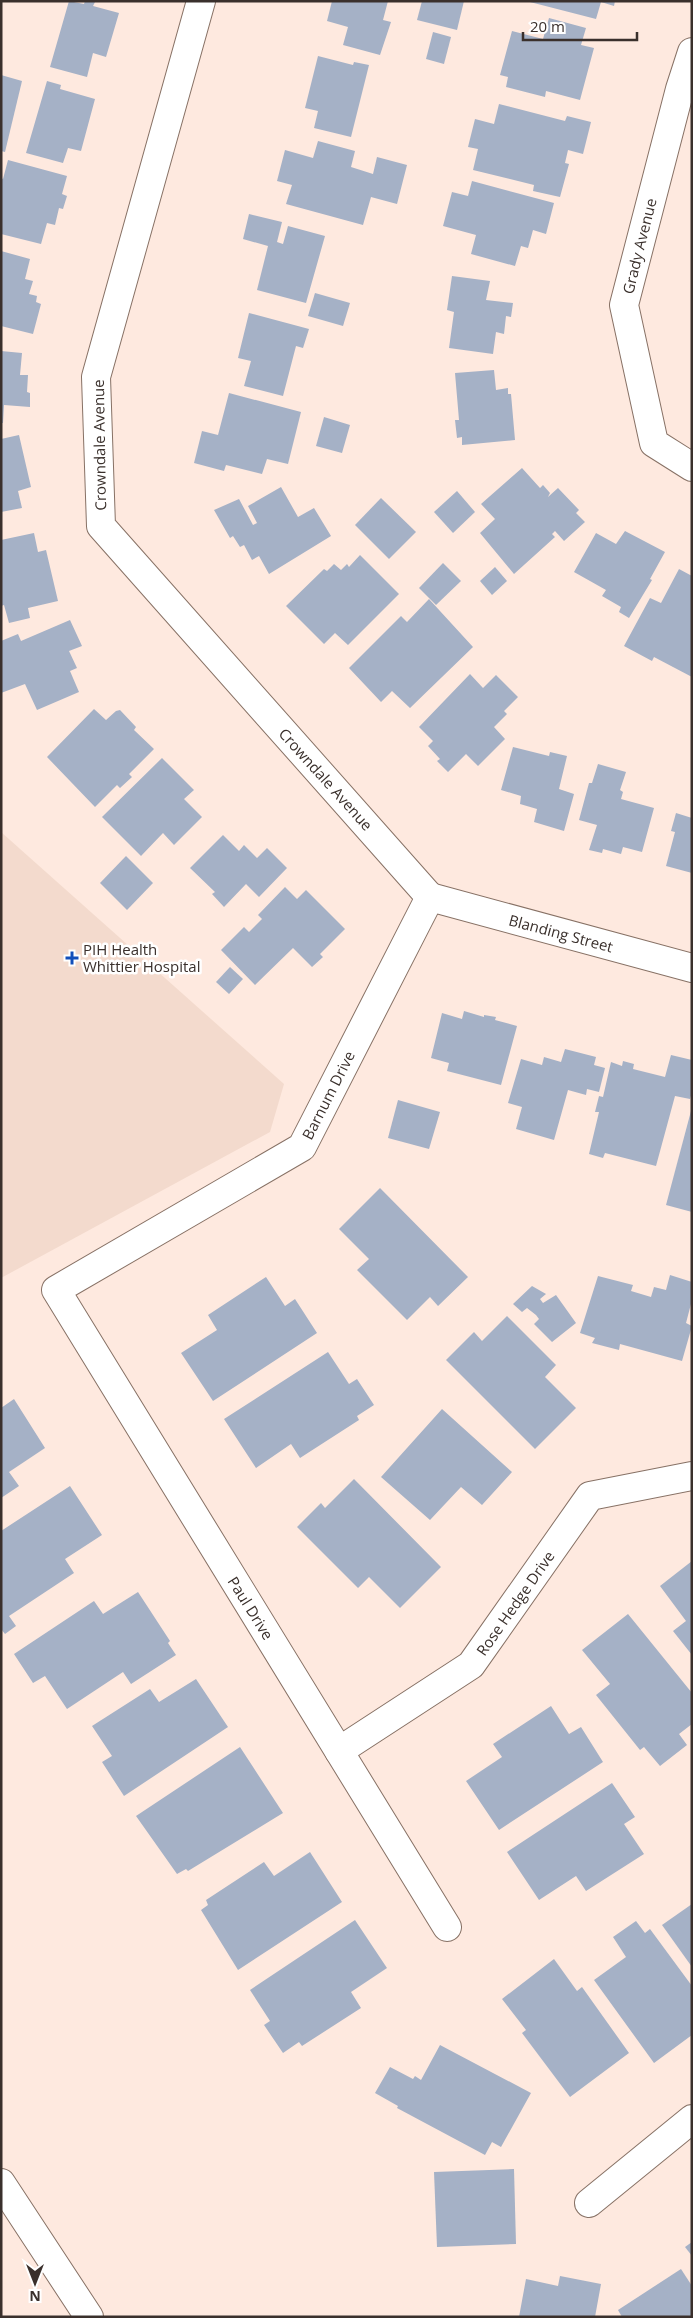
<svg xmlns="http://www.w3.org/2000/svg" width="693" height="2318" font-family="'Open Sans',sans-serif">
<rect width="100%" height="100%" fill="#fee9df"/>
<path fill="#f3dacd" d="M 1,832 L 284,1084 L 270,1132 L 1,1278 Z"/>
<g fill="#a5b1c6">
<path d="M 69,1 L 84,4 L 85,1 L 93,1 L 95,2 L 93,6 L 119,13 L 106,57 L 93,53 L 87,77 L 50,67 Z"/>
<path d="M 332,1 L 388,1 L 383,20 L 391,22 L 380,55 L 343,45 L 348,27 L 327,21 Z"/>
<path d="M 422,1 L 464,1 L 457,30 L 417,20 Z"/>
<path d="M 526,1 L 615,1 L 614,6 L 601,2 L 596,19 Z"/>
<path d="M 549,18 L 586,28 L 581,45 L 594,48 L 580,100 L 546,91 L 545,97 L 506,87 L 508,77 L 500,75 L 512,31 L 543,39 Z"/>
<path d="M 433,32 L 451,37 L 444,64 L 426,59 Z"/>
<path d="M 318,56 L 353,65 L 354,62 L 369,65 L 351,137 L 314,128 L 318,111 L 305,108 Z"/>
<path d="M 1,75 L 22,81 L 5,152 L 1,151 Z"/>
<path d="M 47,81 L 61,85 L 60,89 L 95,99 L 81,151 L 68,148 L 63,163 L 26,153 Z"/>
<path d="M 499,104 L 565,121 L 567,116 L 591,122 L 583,154 L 568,150 L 565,163 L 569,164 L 560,197 L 533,191 L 534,185 L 473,170 L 478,149 L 468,147 L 475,119 L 494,124 Z"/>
<path d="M 318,141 L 355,151 L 351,167 L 373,174 L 377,157 L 407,165 L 397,204 L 371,197 L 363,225 L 286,204 L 292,185 L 277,181 L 285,150 L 313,158 Z"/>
<path d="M 8,160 L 67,176 L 62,194 L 67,196 L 63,209 L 59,208 L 55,225 L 47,223 L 41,244 L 1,234 L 1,178 L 3,179 Z"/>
<path d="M 472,181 L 554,203 L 546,234 L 533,230 L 528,248 L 521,246 L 515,266 L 471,254 L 476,235 L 443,226 L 452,192 L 468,196 Z"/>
<path d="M 249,214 L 282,222 L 277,242 L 283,244 L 288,226 L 325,236 L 306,303 L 257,290 L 268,246 L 243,239 Z"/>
<path d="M 1,251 L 30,259 L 25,279 L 33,281 L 29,294 L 37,296 L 36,302 L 41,304 L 33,334 L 1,326 Z"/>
<path d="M 452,276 L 490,281 L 486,300 L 513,303 L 511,317 L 506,316 L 504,334 L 496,332 L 493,354 L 449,348 L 454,312 L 447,310 Z"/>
<path d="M 315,293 L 350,303 L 343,326 L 308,316 Z"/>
<path d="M 249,313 L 309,329 L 303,348 L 296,346 L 283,396 L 244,386 L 251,361 L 238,358 Z"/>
<path d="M 1,351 L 22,353 L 20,375 L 28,375 L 27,392 L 30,393 L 30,407 L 4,405 L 3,423 L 1,423 Z"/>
<path d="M 494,370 L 496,390 L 508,388 L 508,394 L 511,394 L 515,440 L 462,445 L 462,437 L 457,438 L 455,420 L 459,420 L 455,373 Z"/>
<path d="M 229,393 L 301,412 L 288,464 L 267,459 L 262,474 L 226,465 L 224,471 L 194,463 L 202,431 L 218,435 Z"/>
<path d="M 324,417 L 350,425 L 342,453 L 316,446 Z"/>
<path d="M 19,435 L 31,487 L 18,491 L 22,508 L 1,512 L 1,439 Z"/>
<path d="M 522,468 L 540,488 L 543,485 L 550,493 L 548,497 L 558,488 L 579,510 L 576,513 L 585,522 L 564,541 L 555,531 L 552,534 L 555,537 L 514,574 L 480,533 L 495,519 L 481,504 Z"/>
<path d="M 281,487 L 298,517 L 314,508 L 331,536 L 269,574 L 259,556 L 252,560 L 244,545 L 240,547 L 233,536 L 230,538 L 214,510 L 239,499 L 253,525 L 257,523 L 248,506 Z"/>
<path d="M 457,491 L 475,512 L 453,533 L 434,512 Z"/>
<path d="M 381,498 L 416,532 L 389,559 L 355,525 Z"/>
<path d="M 625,531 L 665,552 L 650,579 L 652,580 L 629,618 L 619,612 L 621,607 L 602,596 L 606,590 L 574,572 L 596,533 L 616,544 Z"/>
<path d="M 34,533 L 38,552 L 46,550 L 58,601 L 28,608 L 30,618 L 9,623 L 4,605 L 1,606 L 1,540 Z"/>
<path d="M 360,555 L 399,594 L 348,645 L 335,633 L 324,644 L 286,606 L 324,569 L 327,571 L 334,564 L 341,570 L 347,564 L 349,567 Z"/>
<path d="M 443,563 L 461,581 L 436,605 L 419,588 Z"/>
<path d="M 495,567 L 507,581 L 492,595 L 480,581 Z"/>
<path d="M 679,569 L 692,576 L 692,677 L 654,657 L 652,661 L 624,646 L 650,598 L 661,603 Z"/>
<path d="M 429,599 L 473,647 L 410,708 L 392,691 L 381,702 L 349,668 L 401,616 L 407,622 Z"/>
<path d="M 70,620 L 82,646 L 69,651 L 77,668 L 70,671 L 79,692 L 37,710 L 25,684 L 1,693 L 1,641 L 18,634 L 21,641 Z"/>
<path d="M 470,674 L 483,688 L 496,675 L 518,697 L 504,711 L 507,714 L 494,727 L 505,739 L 478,766 L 466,754 L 448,772 L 437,761 L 440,759 L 428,746 L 433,741 L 419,727 Z"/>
<path d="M 94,709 L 106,720 L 116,711 L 120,710 L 136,727 L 134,730 L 154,749 L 129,774 L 132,777 L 120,788 L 117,785 L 95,807 L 47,757 Z"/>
<path d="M 513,747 L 549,756 L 550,752 L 567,756 L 559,789 L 574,794 L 564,831 L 534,822 L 537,809 L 520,804 L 521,796 L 501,790 Z"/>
<path d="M 162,758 L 194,790 L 184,799 L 202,817 L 174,845 L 163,833 L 141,856 L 102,817 Z"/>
<path d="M 598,764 L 626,772 L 620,790 L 623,792 L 621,799 L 654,808 L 642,852 L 623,847 L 621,854 L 603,849 L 602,853 L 589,850 L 597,825 L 579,820 L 589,783 L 592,783 Z"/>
<path d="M 676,813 L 692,818 L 692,873 L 666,866 L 675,832 L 671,831 Z"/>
<path d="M 223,835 L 239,851 L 244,845 L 257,858 L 267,848 L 287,868 L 259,897 L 246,884 L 224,907 L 212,894 L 215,892 L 190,868 Z"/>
<path d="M 126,856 L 153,883 L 127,910 L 100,883 Z"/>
<path d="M 285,887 L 297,899 L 306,890 L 345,929 L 320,954 L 323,957 L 312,967 L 293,948 L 255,985 L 221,950 L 244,927 L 249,932 L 262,919 L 258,915 Z"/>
<path d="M 230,967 L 243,979 L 229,994 L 216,982 Z"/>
<path d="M 464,1011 L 484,1017 L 484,1015 L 496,1017 L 495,1020 L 517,1026 L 501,1085 L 447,1071 L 449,1063 L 431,1058 L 442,1013 L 462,1019 Z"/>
<path d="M 565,1049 L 596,1057 L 594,1065 L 605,1068 L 599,1092 L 587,1089 L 586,1095 L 568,1090 L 554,1140 L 516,1129 L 522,1107 L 508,1103 L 521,1059 L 542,1065 L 544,1057 L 561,1062 Z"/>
<path d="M 671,1055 L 692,1060 L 692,1092 L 690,1099 L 675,1096 L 656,1166 L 605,1153 L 603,1158 L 589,1154 L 599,1112 L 595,1112 L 599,1096 L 603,1097 L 611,1062 L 622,1066 L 623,1061 L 634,1064 L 633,1069 L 665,1077 Z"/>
<path d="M 398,1100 L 440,1112 L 429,1149 L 388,1138 Z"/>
<path d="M 691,1111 L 692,1111 L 692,1212 L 666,1205 Z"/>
<path d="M 380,1188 L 468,1277 L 438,1306 L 430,1297 L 407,1320 L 357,1270 L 369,1259 L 339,1229 Z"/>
<path d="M 670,1275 L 692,1282 L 692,1300 L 686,1323 L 692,1326 L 682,1361 L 620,1344 L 619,1350 L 592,1343 L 595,1338 L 580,1333 L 598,1276 L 633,1285 L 631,1291 L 651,1297 L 654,1287 L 666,1290 Z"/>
<path d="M 266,1277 L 285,1306 L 295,1299 L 317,1333 L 213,1401 L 181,1353 L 217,1330 L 208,1315 Z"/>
<path d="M 532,1286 L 546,1294 L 540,1299 L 543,1303 L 556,1295 L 576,1323 L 552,1342 L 534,1324 L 539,1319 L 536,1315 L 527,1308 L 522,1312 L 513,1304 Z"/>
<path d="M 507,1316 L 556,1365 L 545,1377 L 576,1408 L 535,1449 L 446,1360 L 474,1332 L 482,1341 Z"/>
<path d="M 328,1352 L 349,1384 L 357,1379 L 374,1405 L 357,1416 L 359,1420 L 300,1458 L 291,1444 L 256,1468 L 224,1419 Z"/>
<path d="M 14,1399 L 45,1448 L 9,1472 L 19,1486 L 1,1498 L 1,1408 Z"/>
<path d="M 442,1409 L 512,1472 L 482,1505 L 461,1487 L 430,1520 L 381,1477 Z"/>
<path d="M 354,1479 L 441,1567 L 400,1608 L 369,1577 L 358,1588 L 297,1527 L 321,1503 L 325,1508 Z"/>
<path d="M 70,1486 L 102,1535 L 65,1559 L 74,1573 L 9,1616 L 16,1626 L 5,1634 L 1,1629 L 1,1531 Z"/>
<path d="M 692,1561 L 692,1655 L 673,1631 L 686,1621 L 660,1586 Z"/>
<path d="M 138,1592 L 170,1641 L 168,1643 L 176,1655 L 131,1684 L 123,1672 L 67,1709 L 45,1676 L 33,1683 L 14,1654 L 94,1601 L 103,1614 Z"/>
<path d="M 628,1614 L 692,1693 L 692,1724 L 679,1734 L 687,1745 L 660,1766 L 644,1747 L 640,1750 L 596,1695 L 610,1684 L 582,1650 Z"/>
<path d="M 196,1679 L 228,1727 L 124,1796 L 102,1762 L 112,1756 L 92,1726 L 150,1689 L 159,1702 Z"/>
<path d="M 551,1706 L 569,1734 L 581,1727 L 603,1762 L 499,1830 L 466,1781 L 502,1757 L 493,1744 Z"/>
<path d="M 240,1747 L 283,1813 L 188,1871 L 186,1869 L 177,1874 L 136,1816 Z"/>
<path d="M 612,1783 L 635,1817 L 624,1824 L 644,1854 L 586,1891 L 576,1876 L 539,1900 L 507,1852 Z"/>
<path d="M 310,1852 L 342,1902 L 238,1970 L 201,1910 L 208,1905 L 206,1900 L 264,1862 L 274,1876 Z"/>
<path d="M 692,1904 L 692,1967 L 662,1925 Z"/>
<path d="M 355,1920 L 387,1968 L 351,1992 L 361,2008 L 302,2046 L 299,2042 L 283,2053 L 264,2025 L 270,2021 L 250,1990 Z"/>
<path d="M 636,1921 L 645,1933 L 650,1929 L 692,1986 L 692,2035 L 654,2063 L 594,1980 L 626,1957 L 613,1937 Z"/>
<path d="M 554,1959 L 577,1991 L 582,1987 L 629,2053 L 570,2097 L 522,2033 L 526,2030 L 502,1999 Z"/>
<path d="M 440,2045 L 531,2093 L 501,2147 L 492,2142 L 485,2155 L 397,2108 L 398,2106 L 375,2093 L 390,2067 L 413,2079 L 415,2076 L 421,2080 Z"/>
<path d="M 514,2169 L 516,2244 L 437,2247 L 434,2172 Z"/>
<path d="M 692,2242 L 692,2256 L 685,2247 Z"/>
<path d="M 681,2269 L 692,2286 L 692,2317 L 622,2317 L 618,2310 Z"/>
<path d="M 560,2276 L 601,2284 L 595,2317 L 519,2317 L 526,2279 L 558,2286 Z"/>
</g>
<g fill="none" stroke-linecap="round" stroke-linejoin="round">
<g stroke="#877165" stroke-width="30">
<g id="minor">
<path d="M 201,1 L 96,377 L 101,526 L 430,897"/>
<path d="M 692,52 L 680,89 L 624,305 L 654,443 L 692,467"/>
<path d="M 430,897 L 302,1147 L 56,1290 L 447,1927"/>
<path d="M 430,897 L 692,968"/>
<path d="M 339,1751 L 471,1665 L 590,1496 L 692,1476"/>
<path d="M 1,2183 L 89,2317"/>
<path d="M 589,2203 L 692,2119"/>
</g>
</g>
<use href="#minor" stroke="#fff" stroke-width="28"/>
</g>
<path fill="#124fba" stroke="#fff" stroke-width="2" d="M69.5 950.5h5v5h5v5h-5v5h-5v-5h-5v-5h5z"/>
<g text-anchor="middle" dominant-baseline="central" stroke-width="5" stroke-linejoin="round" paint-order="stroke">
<g font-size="15" fill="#3a302c" stroke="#fff">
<text transform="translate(639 246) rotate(-76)">Grady Avenue</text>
<text transform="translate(99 445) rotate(-91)">Crowndale Avenue</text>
<text transform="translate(326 779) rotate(48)">Crowndale Avenue</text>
<text transform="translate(561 933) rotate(15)">Blanding Street</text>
<text transform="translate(328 1095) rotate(-63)">Barnum Drive</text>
<text transform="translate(515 1603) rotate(-55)">Rose Hedge Drive</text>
<text transform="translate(251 1608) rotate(58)">Paul Drive</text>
</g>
<g font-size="15" fill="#3a302c" stroke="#fff" text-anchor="start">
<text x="83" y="949">PIH Health<tspan x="83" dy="17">Whittier Hospital</tspan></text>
</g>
</g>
<rect width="693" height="2318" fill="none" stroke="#3a302c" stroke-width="5"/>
<g transform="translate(35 2283) rotate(180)" stroke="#ffffff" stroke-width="4" paint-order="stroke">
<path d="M0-4L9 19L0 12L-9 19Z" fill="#3a302c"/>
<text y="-8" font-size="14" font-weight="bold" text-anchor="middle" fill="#3a302c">N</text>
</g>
<path d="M523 32v8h114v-8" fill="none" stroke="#3a302c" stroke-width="2.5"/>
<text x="530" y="32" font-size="15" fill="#3a302c" stroke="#ffffff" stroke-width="4" paint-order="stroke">20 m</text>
</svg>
